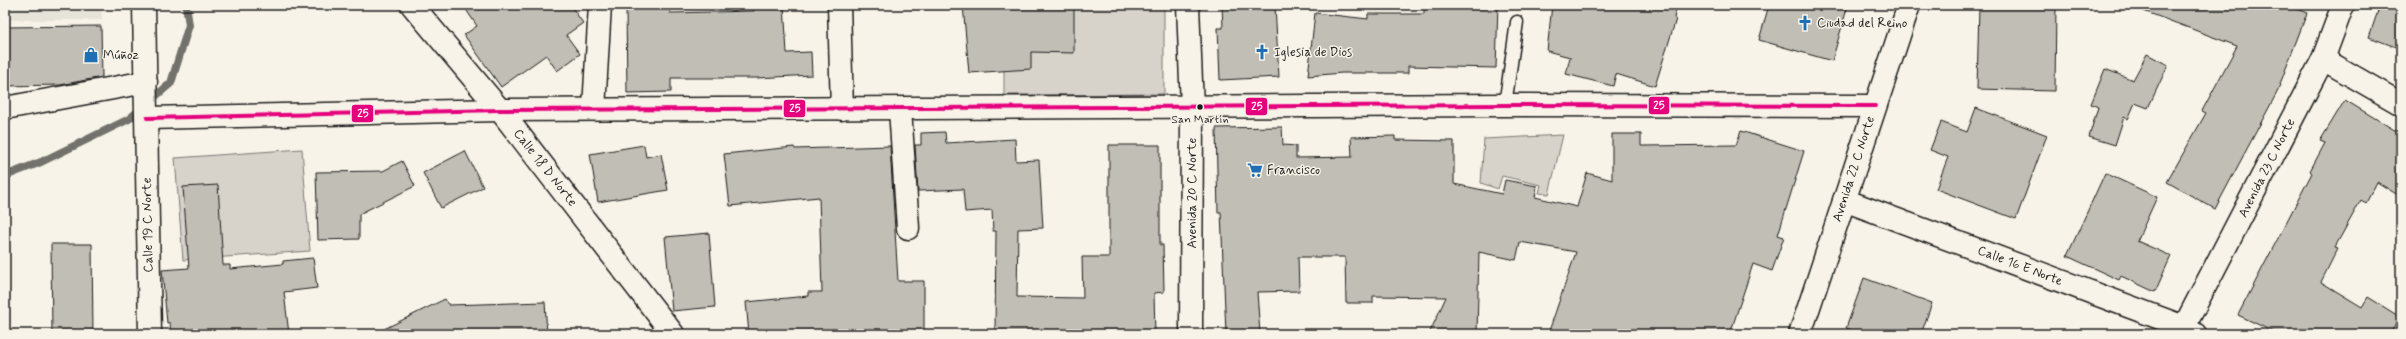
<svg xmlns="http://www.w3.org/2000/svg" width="2406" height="339" font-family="Mynerve,sans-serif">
<rect width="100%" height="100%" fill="#f7f3e8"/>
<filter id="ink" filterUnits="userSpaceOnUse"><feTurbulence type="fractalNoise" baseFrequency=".025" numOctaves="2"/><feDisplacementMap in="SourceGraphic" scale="8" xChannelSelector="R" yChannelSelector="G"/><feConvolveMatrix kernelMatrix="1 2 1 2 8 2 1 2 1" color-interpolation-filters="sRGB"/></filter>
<g filter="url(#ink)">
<path fill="#e6e3d9" d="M 5,5 L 101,5 L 102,20 L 5,20 Z"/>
<g fill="#d7d3cb" stroke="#7a7874">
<path d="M 1010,5 L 1164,5 L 1164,94 L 1004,95 L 1004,22 Z"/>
<path d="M 1563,135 L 1549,194 L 1539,193 L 1541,185 L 1502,176 L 1498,189 L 1481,183 L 1484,139 Z"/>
<path d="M 302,149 L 310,251 L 183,260 L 175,158 Z"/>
</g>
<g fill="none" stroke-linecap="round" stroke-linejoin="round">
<path stroke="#72716c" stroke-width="8" d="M 5,176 L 41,162 L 129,119 L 171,83 L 189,25 L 186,5"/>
</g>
<g fill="#c0beb5" stroke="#1c1c1c">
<path d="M 463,5 L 570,5 L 583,23 L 566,35 L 580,54 L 557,71 L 546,55 L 501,87 L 464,35 L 477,26 Z"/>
<path d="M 626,5 L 670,5 L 670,13 L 754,11 L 754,5 L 784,5 L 787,53 L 811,52 L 812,75 L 757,78 L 671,78 L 671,92 L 627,93 Z"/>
<path d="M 963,5 L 1074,5 L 1074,53 L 1031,52 L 1031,69 L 969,73 Z"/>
<path d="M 1222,5 L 1275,5 L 1279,77 L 1220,80 L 1218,28 L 1223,28 Z"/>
<path d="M 1424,5 L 1498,5 L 1496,68 L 1408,66 L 1408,73 L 1342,73 L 1308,76 L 1315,13 L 1368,19 L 1368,14 L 1424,14 Z"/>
<path d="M 1552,5 L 1677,5 L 1674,18 L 1676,19 L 1655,86 L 1616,74 L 1613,86 L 1566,74 L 1570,57 L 1547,51 Z"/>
<path d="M 1769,5 L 1848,5 L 1832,61 L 1759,40 Z"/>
<path d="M 1979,5 L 2056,5 L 2055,91 L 1977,89 Z"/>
<path d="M 2134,5 L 2286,5 L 2307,13 L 2280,84 L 2281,85 L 2215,209 L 2167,182 L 2206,113 L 2202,111 L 2237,46 L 2133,7 Z"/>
<path d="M 2380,5 L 2401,5 L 2401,49 L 2369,37 Z"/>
<path d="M 101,26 L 102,77 L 60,85 L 5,86 L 5,27 Z"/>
<path d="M 2147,54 L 2168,65 L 2148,108 L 2135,103 L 2128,119 L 2124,117 L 2115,145 L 2089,137 L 2098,107 L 2091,104 L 2105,69 L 2133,80 Z"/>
<path d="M 2345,100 L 2401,134 L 2401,197 L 2377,182 L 2366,203 L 2361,200 L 2335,247 L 2338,248 L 2321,282 L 2362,307 L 2368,297 L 2400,317 L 2390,334 L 2278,334 L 2238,315 L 2312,173 L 2310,171 L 2325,143 L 2320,141 Z"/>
<path d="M 1976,108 L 2047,135 L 2016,219 L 1936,189 L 1948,157 L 1930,150 L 1941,122 L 1967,132 Z"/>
<path d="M 1282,127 L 1283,145 L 1296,146 L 1296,158 L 1352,157 L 1351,137 L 1395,136 L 1395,140 L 1454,141 L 1454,184 L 1502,194 L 1505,180 L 1537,186 L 1535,197 L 1577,207 L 1587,173 L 1612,180 L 1612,134 L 1641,134 L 1641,146 L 1736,145 L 1741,131 L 1804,151 L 1778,235 L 1784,237 L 1772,271 L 1753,264 L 1730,334 L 1548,334 L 1576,252 L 1520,242 L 1516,260 L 1479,252 L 1477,334 L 1429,334 L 1446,297 L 1373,296 L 1373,303 L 1346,303 L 1345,257 L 1298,257 L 1299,291 L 1257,292 L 1260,334 L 1226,334 L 1221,212 L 1218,212 L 1216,128 Z"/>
<path d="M 945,132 L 946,143 L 1015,139 L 1016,161 L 1039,160 L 1043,228 L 1018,229 L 1017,297 L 1083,298 L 1082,257 L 1109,257 L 1109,145 L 1160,145 L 1160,245 L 1163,245 L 1164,292 L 1154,293 L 1155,334 L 995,334 L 996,231 L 993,231 L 992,210 L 965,212 L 963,189 L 918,191 L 915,145 L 921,145 L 921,133 Z"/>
<path d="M 644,145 L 646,157 L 661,154 L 668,190 L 598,202 L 590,154 Z"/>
<path d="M 890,146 L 898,281 L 924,281 L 924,334 L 749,334 L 746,302 L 808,296 L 808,292 L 822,292 L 819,197 L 730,206 L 724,154 L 794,147 L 795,149 Z"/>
<path d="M 465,151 L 483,187 L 441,208 L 423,173 Z"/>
<path d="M 402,161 L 415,186 L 359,214 L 359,239 L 318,240 L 316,172 L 383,171 Z"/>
<path d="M 2105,173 L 2157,197 L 2137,241 L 2171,256 L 2155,292 L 2121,276 L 2119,280 L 2067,256 Z"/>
<path d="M 218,185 L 223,265 L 230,265 L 230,269 L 283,264 L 283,261 L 313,258 L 317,288 L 284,292 L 289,334 L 171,334 L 170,323 L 167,323 L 162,270 L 189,268 L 183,187 Z"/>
<path d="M 709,233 L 715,307 L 672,311 L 665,237 Z"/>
<path d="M 51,244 L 92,244 L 93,334 L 52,334 Z"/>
<path d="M 1864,278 L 1932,303 L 1921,334 L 1863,334 L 1846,328 Z"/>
<path d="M 445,299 L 449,305 L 545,302 L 547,334 L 374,334 Z"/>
</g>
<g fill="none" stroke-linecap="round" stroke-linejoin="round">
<g stroke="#1c1c1c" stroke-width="15">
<path id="service" d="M 1505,105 L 1517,22"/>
</g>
<g stroke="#1c1c1c" stroke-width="25">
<g id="minor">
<path d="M 144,5 L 150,334"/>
<path d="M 412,5 L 500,110 L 673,334"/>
<path d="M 839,5 L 842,109"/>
<path d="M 1188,5 L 1192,108 L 1191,334"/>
<path d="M 2323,59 L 2401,104"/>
<path d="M 5,108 L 146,82"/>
<path d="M 594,109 L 600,5"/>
<path d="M 900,109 L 908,228"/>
<path d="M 147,118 L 500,110 L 1505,105 L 1875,106"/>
<path d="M 1844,200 L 2184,327 L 2195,334"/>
<path d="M 2184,327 L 2323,59 L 2343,5"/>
</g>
</g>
<g stroke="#1c1c1c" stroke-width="25">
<path id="tertiary" d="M 1800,334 L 1909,5"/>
</g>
<use href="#service" stroke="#f7f3e8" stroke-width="12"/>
<use href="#minor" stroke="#f7f3e8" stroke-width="22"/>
<use href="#tertiary" stroke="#f7f3e8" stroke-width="22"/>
<g stroke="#f7f3e8" stroke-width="7">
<path id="bus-1" d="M 147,118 L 500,110 L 1505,105 L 1875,106"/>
</g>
<use href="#bus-1" stroke="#e5007d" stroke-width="4"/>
</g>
</g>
<defs>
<g id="church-bare" transform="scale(1.2)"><path d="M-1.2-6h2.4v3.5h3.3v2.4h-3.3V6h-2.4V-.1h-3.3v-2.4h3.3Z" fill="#1f6fb2" stroke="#f7f3e8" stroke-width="2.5" paint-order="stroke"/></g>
<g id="shop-bare" transform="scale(1.2)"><path d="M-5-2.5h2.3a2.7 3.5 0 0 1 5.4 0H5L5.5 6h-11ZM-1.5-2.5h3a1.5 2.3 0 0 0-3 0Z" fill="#1f6fb2" stroke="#f7f3e8" stroke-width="2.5" paint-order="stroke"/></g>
<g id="supermarket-bare" transform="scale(1.2)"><path d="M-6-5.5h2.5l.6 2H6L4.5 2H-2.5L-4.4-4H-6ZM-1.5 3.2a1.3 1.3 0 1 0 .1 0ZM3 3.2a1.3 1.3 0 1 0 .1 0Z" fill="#1f6fb2" stroke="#f7f3e8" stroke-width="2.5" paint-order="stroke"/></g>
</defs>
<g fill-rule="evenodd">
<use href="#church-bare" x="1805" y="23"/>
<use href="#church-bare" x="1262" y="52"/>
<use href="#shop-bare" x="91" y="55"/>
<use href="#supermarket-bare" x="1255" y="170"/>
</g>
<circle fill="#1c1c1c" stroke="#f7f3e8" stroke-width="1.5" cx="1200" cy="107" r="3.5"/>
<g text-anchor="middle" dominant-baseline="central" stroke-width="3" stroke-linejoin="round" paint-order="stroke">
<g font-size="12" fill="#1c1c1c" stroke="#f7f3e8">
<text x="1200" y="120">San Martín</text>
</g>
<g font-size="13" fill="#1c1c1c" stroke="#f7f3e8" text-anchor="start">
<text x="1817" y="23">Ciudad del Reino</text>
<text x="1274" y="52">Iglesia de Dios</text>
<text x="103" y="55">Múñoz</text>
<text x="1267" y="170">Francisco</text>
</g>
<g font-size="13" fill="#1c1c1c" stroke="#f7f3e8">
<text transform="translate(545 168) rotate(52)">Calle 18 D Norte</text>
<text transform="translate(2267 168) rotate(-63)">Avenida 23 C Norte</text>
<text transform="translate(1854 169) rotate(-72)">Avenida 22 C Norte</text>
<text transform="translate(1192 193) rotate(-90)">Avenida 20 C Norte</text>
<text transform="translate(148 225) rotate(-91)">Calle 19 C Norte</text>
<text transform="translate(2020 266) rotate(21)">Calle 16 E Norte</text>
</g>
</g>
<g stroke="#f7f3e8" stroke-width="1.5">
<rect x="1648" y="96" width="22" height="19" rx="4" fill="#e5007d"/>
<rect x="1245" y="97" width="23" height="19" rx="4" fill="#e5007d"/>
<rect x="783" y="99" width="23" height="19" rx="4" fill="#e5007d"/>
<rect x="351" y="104" width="23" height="19" rx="4" fill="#e5007d"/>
</g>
<g font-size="11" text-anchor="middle" font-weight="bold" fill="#fff">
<text x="1659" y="109">25</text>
<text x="1257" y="110">25</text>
<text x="795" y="112">25</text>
<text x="363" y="117">25</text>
</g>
<rect width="2406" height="339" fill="none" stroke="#f7f3e8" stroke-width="20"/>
<rect x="10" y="10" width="2386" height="319" fill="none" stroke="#1c1c1c" stroke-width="1.5" filter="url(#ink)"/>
</svg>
